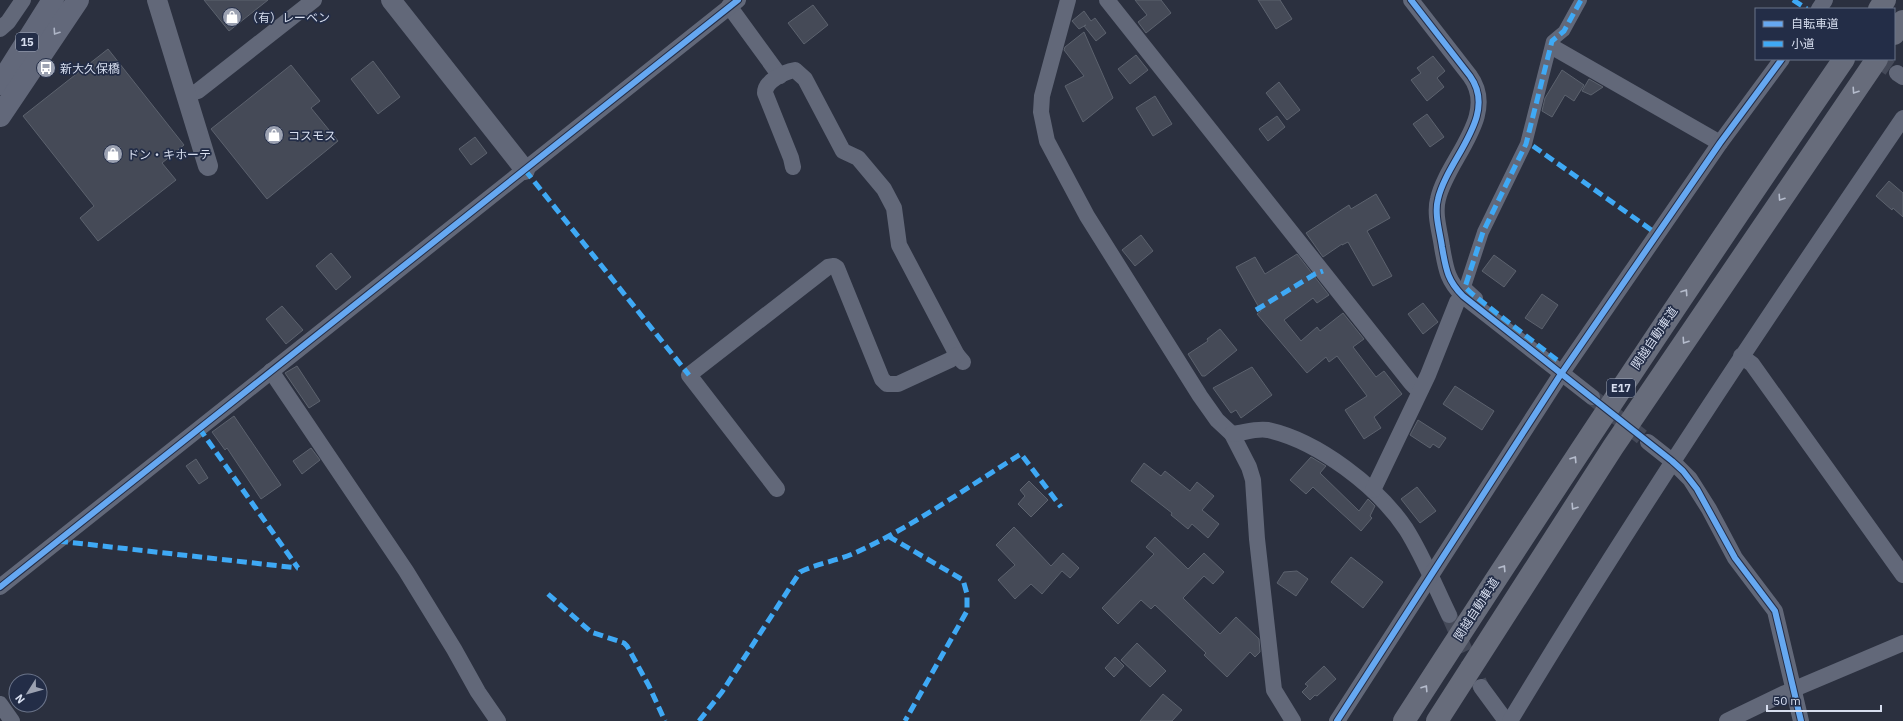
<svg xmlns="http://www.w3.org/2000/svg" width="1903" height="721" font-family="'IBM Plex Sans','Noto Sans JP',sans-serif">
<rect width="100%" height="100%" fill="#2b303f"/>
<g fill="#454a57" stroke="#5c626e">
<path d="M 204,0 L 268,0 L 229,31 Z"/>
<path d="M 1135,0 L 1161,0 L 1171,13 L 1146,33 L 1138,22 L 1147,15 Z"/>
<path d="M 1258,0 L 1280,0 L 1292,19 L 1276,29 Z"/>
<path d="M 813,5 L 828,25 L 804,44 L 788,23 Z"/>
<path d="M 1084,11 L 1091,21 L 1095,18 L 1106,33 L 1096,41 L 1084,26 L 1086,25 L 1079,29 L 1072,21 Z"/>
<path d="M 1084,32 L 1113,98 L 1083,122 L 1065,86 L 1084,76 L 1064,50 L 1065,47 Z"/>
<path d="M 108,49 L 184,145 L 162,163 L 176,180 L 98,241 L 80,218 L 94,206 L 23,116 Z"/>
<path d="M 1136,55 L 1148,70 L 1130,84 L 1118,69 Z"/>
<path d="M 1433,56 L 1445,71 L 1437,78 L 1444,87 L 1427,101 L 1411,80 L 1421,73 L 1417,68 Z"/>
<path d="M 373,61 L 400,97 L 378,114 L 351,79 Z"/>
<path d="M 291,65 L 320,101 L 311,108 L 338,141 L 267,199 L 211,129 Z"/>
<path d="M 1562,70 L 1584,85 L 1574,101 L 1565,95 L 1552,117 L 1542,111 L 1545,98 Z"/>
<path d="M 1589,79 L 1603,87 L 1591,95 L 1582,91 Z"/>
<path d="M 1279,82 L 1300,110 L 1287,120 L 1266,93 Z"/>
<path d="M 1155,96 L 1172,124 L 1153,136 L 1136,108 Z"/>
<path d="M 1427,114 L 1444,137 L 1430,147 L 1413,124 Z"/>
<path d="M 1277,116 L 1285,127 L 1268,141 L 1259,129 Z"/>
<path d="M 475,137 L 487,153 L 471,165 L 459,149 Z"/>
<path d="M 1889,181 L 1903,193 L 1903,217 L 1893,208 L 1892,210 L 1876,196 Z"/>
<path d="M 1376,194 L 1390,218 L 1367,231 L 1392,276 L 1373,286 L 1348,242 L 1342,245 L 1342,244 L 1323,257 L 1306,233 L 1349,205 L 1351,209 Z"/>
<path d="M 1141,235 L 1153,251 L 1135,266 L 1122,250 Z"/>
<path d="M 331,253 L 351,277 L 336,290 L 316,266 Z"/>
<path d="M 1297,254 L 1329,295 L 1317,303 L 1313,298 L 1284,320 L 1301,341 L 1317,327 L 1320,331 L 1343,313 L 1364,339 L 1353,347 L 1376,377 L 1384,371 L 1402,394 L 1374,417 L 1381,428 L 1364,439 L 1345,410 L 1367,396 L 1337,356 L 1329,362 L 1326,357 L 1307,373 L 1257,314 L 1261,311 L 1236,267 L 1255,257 L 1265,274 Z"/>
<path d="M 1494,255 L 1516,271 L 1504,287 L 1482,271 Z"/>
<path d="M 1542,294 L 1558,305 L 1542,329 L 1525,318 Z"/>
<path d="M 1423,303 L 1438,322 L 1423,334 L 1408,314 Z"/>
<path d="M 282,306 L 303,330 L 286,344 L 266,319 Z"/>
<path d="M 1220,329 L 1237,350 L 1205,376 L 1202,376 L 1188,354 L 1208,341 L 1207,339 Z"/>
<path d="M 297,366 L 320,401 L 309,408 L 285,373 Z"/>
<path d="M 1252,367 L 1272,395 L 1241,418 L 1236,410 L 1231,413 L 1213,388 Z"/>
<path d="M 1455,386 L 1494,411 L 1482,430 L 1443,404 Z"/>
<path d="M 234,416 L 281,485 L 261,499 L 227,448 L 225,450 L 212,432 Z"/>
<path d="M 1418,420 L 1446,438 L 1439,448 L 1433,444 L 1430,448 L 1410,435 Z"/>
<path d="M 311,448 L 320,460 L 302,474 L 293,461 Z"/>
<path d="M 1311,457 L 1326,466 L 1320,473 L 1359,511 L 1368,499 L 1375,506 L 1370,516 L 1372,518 L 1361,531 L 1313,487 L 1306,494 L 1290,480 Z"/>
<path d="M 196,459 L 208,478 L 199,484 L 186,466 Z"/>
<path d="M 1144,463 L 1161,476 L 1165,471 L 1190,491 L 1197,482 L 1214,496 L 1202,510 L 1219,524 L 1208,538 L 1192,524 L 1188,529 L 1171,515 L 1172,513 L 1131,481 Z"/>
<path d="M 1029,481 L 1048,500 L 1031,517 L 1018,504 L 1025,496 L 1020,490 Z"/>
<path d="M 1417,487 L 1436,511 L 1420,523 L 1401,499 Z"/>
<path d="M 1014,527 L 1051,566 L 1063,553 L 1079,568 L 1070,578 L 1062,571 L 1042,594 L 1031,584 L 1015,599 L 998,580 L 1015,565 L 996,545 Z"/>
<path d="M 1155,537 L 1188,569 L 1204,553 L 1224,572 L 1213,584 L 1204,576 L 1183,598 L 1220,634 L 1236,617 L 1259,639 L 1260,652 L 1255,657 L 1250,652 L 1227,677 L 1204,655 L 1206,653 L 1155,605 L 1151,609 L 1141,600 L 1118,624 L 1102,608 L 1154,554 L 1146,547 Z"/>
<path d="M 1351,557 L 1383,582 L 1363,608 L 1331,582 Z"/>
<path d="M 1297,571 L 1308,579 L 1296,596 L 1277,583 L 1284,572 Z"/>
<path d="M 1137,643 L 1166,671 L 1150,687 L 1121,660 Z"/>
<path d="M 1115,657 L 1124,666 L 1114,677 L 1105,668 Z"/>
<path d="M 1324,666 L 1336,679 L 1317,696 L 1315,695 L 1310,700 L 1302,692 L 1308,686 L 1305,684 Z"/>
<path d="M 1163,694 L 1182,710 L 1172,721 L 1140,721 Z"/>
</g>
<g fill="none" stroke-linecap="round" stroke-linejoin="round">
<g stroke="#454a59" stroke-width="16" stroke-dasharray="16 8" stroke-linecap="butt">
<path d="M 1877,59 L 1897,73"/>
<path d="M 1592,397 L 1648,442"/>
<path d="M 1449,615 L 1481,687"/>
</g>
<path stroke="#626879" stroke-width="12" d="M 1477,298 L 1465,287 L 1483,232 L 1526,144 L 1552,41 L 1564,31 L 1581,0"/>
<g stroke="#626879" stroke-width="16">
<path d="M 1068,0 L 1042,96 L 1041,112 L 1047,141 L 1087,216 L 1200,396 L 1217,420 L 1232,434 L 1249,467 L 1253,480 L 1257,539 L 1274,690 L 1293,721"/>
<path d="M 1107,0 L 1411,383 L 1415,387 L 1421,389"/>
<path d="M 1411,0 L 1470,76 C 1499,116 1447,159 1438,199 C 1434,214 1440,232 1442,247 C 1446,269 1447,280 1463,296 L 1592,397"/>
<path d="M 729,6 L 780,76"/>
<path d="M 1819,9 L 1825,0"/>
<path d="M 0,29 L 8,22 L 23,0"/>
<path d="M 1556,49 L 1720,143"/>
<path d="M 1897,73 L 1903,77"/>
<path d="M 186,95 L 198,91 L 314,0"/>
<path d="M 793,167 L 791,158 L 765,93 C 765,81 784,72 795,70 L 805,79 L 843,151 L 858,158 L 884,189 L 894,208 L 899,245 L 957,355 L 963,362"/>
<path d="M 1741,356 L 1752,364 L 1903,575"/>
<path d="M 271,371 L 406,571 L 454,649 L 478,692 L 498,721"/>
<path d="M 1232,434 C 1244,433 1255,428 1268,430 C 1318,441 1378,487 1406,529 C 1423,556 1435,586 1449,615"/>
<path d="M 1648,442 L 1672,461 L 1690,479 L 1709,509 L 1735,558 L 1775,611 L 1801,721"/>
<path d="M 777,489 L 689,375 L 828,267 L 834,266 L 837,268 L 882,379 L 887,384 L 898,384 L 950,360 L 957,355"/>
<path d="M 1373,490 L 1428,375 L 1457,302 L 1463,296"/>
<path d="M 0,587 L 738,0"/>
<path d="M 1481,687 L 1506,721"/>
<path d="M 0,704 L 12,721"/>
<path d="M 1337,721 L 1561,374 L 1720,143 L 1782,59"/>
<path d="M 1510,721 C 1634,515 1768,316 1903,118"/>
<path d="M 1727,721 L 1785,693 L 1903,643"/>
</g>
<g stroke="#626879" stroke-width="20">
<path d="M 157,0 L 208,166"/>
<path d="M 391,0 L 525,170"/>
</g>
<g stroke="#62687a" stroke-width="22">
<path d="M 0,84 L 53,0"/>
<path d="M 0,116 L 78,0"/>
</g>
<g stroke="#676c7b" stroke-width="22">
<path d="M 1879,9 L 1885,0"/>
<path d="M 1894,34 L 1903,21"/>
<path d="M 1404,721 C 1548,498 1694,277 1844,59"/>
<path d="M 1437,721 L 1613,447 L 1877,59"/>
</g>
<g stroke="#3fa9f5" stroke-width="5" stroke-dasharray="10 5" stroke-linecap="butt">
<path d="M 1793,0 L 1807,9"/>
<path d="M 1533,146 L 1657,234"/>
<path d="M 525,170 L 689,375"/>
<path d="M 1256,310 L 1315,274 L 1323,271"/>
<path d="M 1557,360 L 1471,293 L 1465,287 L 1483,232 L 1526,144 L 1552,41 L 1564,31 L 1581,0"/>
<path d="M 199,428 L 298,568"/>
<path d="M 888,536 L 963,580 L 967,594 L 967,611 L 905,721"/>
<path d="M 58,541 L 298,568"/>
<path d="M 548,594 L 591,632 L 624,643 L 627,646 L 649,686 L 665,721"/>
<path d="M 699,721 L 722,692 L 800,572 C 818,563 838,561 857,552 C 912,527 969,486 1021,454 L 1061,507"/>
</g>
<g stroke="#232d47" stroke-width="8">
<g id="cycleway">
<path d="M 1411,0 L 1470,76 C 1499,116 1447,159 1438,199 C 1434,214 1440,232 1442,247 C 1446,269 1447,280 1463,296 L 1672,461 L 1683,471 L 1697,489 L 1735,558 L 1775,611 L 1801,721"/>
<path d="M 0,587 L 738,0"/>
<path d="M 1337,721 L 1561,374 L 1720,143 L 1782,59"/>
</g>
</g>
<use href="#cycleway" stroke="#66a8f1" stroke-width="6"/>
</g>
<defs><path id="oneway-chevron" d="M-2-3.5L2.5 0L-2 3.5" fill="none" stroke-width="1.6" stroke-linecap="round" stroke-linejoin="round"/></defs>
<use stroke="#aeb5c6" href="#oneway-chevron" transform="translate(56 32) rotate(124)"/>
<g stroke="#b5bccc">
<use href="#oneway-chevron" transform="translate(1855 91) rotate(124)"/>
<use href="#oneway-chevron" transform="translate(1781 198) rotate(124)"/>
<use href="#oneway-chevron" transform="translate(1685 292) rotate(-56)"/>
<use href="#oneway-chevron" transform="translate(1685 341) rotate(124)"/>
<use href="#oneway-chevron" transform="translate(1574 459) rotate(-57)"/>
<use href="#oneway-chevron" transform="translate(1574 507) rotate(123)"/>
<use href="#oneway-chevron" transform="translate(1503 568) rotate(-57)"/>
<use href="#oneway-chevron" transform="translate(1425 688) rotate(-57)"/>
</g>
<defs>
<g id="shop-disc" transform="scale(1)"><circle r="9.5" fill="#9ba1b1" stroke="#232d47"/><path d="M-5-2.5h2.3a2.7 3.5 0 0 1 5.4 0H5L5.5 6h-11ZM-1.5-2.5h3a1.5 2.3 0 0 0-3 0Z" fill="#fff"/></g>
<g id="bus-disc" transform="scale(1)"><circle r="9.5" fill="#9ba1b1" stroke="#232d47"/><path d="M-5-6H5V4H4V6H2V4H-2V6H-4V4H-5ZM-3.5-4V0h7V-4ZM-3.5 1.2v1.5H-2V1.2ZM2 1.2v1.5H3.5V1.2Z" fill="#fff"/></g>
</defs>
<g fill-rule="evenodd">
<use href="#shop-disc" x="232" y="17"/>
<use href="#bus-disc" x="46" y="68"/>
<use href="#shop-disc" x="274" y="135"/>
<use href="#shop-disc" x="113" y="154"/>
</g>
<g text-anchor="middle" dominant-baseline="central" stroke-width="3.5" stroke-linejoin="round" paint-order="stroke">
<g fill="#232d47" stroke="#a1a9bd" stroke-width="1">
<rect x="16" y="33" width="22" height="18" rx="3"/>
<rect x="1607" y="379" width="28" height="18" rx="3"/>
</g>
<g font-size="11" font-weight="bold" fill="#d7deef">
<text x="27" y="42">15</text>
<text x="1621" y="388">E17</text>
</g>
<g font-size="12" fill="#d7deef" stroke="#232d47" text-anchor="start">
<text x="246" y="17">（有）レーベン</text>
<text x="60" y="68">新大久保橋</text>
<text x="288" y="135">コスモス</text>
<text x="127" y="154">ドン・キホーテ</text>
</g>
<g font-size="12" fill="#d7deef" stroke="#232d47">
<text transform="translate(1654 338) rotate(-56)">関越自動車道</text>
<text transform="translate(1476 609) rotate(-57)">関越自動車道</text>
</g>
</g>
<rect x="1755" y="8" width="140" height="52" fill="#232d47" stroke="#6b748a"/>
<rect x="1763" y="21" width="20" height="6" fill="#66a8f1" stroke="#6b748a"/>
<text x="1791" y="28" font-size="12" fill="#d7deef">自転車道</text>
<rect x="1763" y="41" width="20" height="6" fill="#3fa9f5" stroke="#6b748a"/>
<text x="1791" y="48" font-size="12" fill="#d7deef">小道</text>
<g transform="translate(28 693) rotate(233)"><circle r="19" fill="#232d47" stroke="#6b748a"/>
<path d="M0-3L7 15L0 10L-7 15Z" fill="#9ba1b1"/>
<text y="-6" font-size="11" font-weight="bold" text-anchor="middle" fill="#d7deef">N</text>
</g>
<path d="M1767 705v6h114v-6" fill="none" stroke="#d7deef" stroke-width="2"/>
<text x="1773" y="705" font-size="12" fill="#d7deef" stroke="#232d47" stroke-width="3" paint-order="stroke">50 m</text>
</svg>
